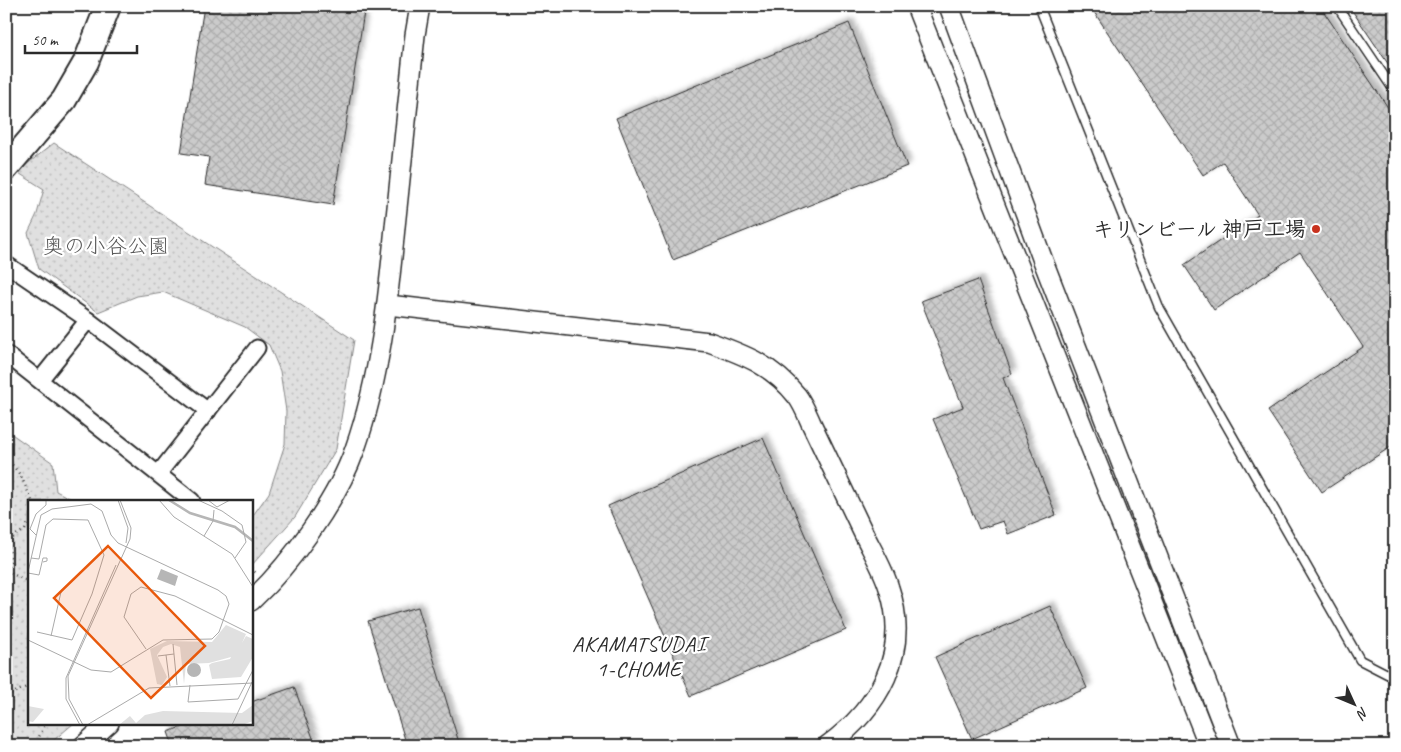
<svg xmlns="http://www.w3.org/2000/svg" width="1401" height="752" font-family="Caveat,'Klee One',sans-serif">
<defs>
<pattern id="park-dots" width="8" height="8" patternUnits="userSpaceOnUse" patternTransform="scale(1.25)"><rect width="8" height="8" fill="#e0e0e0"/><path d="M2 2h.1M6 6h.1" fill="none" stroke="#c0c0c0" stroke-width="1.8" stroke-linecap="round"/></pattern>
<pattern id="building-cross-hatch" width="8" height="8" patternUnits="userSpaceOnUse" patternTransform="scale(1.25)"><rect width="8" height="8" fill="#cbcbcb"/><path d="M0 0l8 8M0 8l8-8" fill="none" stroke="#aeaeae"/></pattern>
<filter id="shadow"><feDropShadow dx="4.5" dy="-4.5" stdDeviation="2.5" flood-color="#0004"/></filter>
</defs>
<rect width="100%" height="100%" fill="#fff"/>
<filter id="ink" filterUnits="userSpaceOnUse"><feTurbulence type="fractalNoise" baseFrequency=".02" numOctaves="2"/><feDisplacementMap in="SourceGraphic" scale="10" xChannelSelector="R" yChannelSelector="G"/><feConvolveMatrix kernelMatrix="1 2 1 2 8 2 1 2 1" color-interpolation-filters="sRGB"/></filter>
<g filter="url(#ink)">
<g fill="url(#park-dots)" stroke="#868686">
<path d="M 54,143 L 354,340 L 336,449 L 295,517 L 251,566 L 251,518 L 269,493 L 285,444 L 286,411 L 280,371 L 269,345 L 245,327 L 163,292 L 137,296 L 98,312 L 39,269 L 28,233 L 37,214 L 44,189 L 17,172 Z"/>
<path d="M 6,430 L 53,463 L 56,491 L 75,501 L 29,501 L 29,723 L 74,723 L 47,746 L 6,746 Z"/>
</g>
<g fill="url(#building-cross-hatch)" stroke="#2b2b2b" filter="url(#shadow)">
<path d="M 204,6 L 365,6 L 333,205 L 205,185 L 209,157 L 181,153 Z"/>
<path d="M 1090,6 L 1320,6 L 1395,118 L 1395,444 L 1322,492 L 1268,411 L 1363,347 L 1300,252 L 1214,310 L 1184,265 L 1258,215 L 1223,162 L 1203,175 Z"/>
<path d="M 1349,6 L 1395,6 L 1395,74 Z"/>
<path d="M 849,23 L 907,166 L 673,260 L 616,118 Z"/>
<path d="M 978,280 L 1012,374 L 1003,378 L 1056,515 L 1008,534 L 1003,521 L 979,529 L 933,419 L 963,407 L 921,301 Z"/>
<path d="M 763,438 L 846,630 L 691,696 L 608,506 Z"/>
<path d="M 1050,606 L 1087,688 L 972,739 L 935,657 Z"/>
<path d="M 418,607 L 460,746 L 407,746 L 368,621 Z"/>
<path d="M 294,687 L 316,746 L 173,746 L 168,732 L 192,723 L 251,723 L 251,702 Z"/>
</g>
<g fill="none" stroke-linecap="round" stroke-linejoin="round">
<g stroke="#2b2b2b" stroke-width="11">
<g id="service">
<path d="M 1039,6 L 1159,307 L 1360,660 L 1395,678"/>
<path d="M 1337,6 L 1395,92"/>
</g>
</g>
<g stroke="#2b2b2b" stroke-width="19">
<g id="minor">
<path d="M 6,264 L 88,320 L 208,411"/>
<path d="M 6,354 L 192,501"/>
<path d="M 40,380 L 88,320"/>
<path d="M 159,473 L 257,348"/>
</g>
</g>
<g stroke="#2b2b2b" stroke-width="22">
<g id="tertiary">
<path d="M 916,6 L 1209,746"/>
<path d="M 949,6 L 1042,258 L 1231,746"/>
<path d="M 388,305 L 709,342 C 745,355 772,365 797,396 C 803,404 807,414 811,423 C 828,459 845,494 862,530 C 871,549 883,568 889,588 C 911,653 879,708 827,746"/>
<path d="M 251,601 C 291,564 337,500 355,449 C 380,378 388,301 395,227 C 402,163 408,99 415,35 L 420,6"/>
<path d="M 83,746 L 109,723"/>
</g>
</g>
<g stroke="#2b2b2b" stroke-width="28">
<path id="primary" d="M 6,168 L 64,100 L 86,62 L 108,6"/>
</g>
<g stroke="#2b2b2b" stroke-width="2.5" stroke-dasharray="1 4" stroke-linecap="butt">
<path d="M 6,457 L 21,476 L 32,501"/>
<path d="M 251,534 L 253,536 L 251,540"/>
<path d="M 251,568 L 257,574"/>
<path d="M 6,571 L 11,561 L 9,547 L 14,536 L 25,530 L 29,521"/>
<path d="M 6,571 L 29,582"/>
<path d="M 6,696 L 29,686"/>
<path d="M 41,746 L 39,737 L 46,723"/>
</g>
<use href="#service" stroke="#fff" stroke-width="8"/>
<use href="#minor" stroke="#fff" stroke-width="15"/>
<use href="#tertiary" stroke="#fff" stroke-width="19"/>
<use href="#primary" stroke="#fff" stroke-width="24"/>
</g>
</g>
<circle fill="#c8321e" stroke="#fff" stroke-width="2" cx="1316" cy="229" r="5"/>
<g text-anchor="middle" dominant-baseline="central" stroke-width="4.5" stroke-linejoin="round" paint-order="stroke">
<g font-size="21" font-weight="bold" fill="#2b2b2b" stroke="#fff" text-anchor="end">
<text x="1306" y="229">キリンビール 神戸工場</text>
</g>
<g font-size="21" fill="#585858" stroke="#fff">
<text x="106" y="246">奥の小谷公園</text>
</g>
<g font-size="22" letter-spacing="1" fill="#2b2b2b" stroke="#fff">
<text x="639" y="644">AKAMATSUDAI<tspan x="639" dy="25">1-CHOME</tspan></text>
</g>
</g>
<g transform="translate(28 500)">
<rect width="225" height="225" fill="#fff"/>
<path d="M 225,205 L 225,221 L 214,225 L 91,225 L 102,216 L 108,223 L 117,215 L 135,211 L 214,213 ZM 0,206 L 16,209 L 5,222 L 0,221 Z" fill="#e0e0e0"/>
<path d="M 198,125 L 218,134 L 214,143 L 218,136 L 225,139 L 225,157 L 213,177 L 184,179 L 181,165 L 184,163 L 202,159 L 203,157 L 181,163 L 158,164 L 156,184 L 152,147 L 143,144 L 135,147 L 129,155 L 139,177 L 134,185 L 129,184 L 122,149 L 139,141 L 184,142 Z" fill="#e0e0e0"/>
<path d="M 133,69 L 150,76 L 147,86 L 129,79 ZM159 170a7 7 0 1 1 14 0a7 7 0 1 1-14 0Z" fill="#b6b6b6"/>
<path fill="none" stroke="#b6b6b6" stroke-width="2.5" d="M 141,0 L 162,13 L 207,27 L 225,41"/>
<path fill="none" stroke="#aaa" stroke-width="1" d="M 90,0 L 100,28 L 98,43M 131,0 L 146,17 L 204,54 L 225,87M 170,0 L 194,11 L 214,25 L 218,42 L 207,58M 180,0 L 189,7 L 202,0M 8,35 L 2,29 L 8,14 L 18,5 L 18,0M 176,36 L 185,21 L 186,10M 3,58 L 11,59 L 18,25 L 25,19 L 60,20 L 76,55 L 64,94 L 44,140 L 9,132M 0,72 L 13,15 L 24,9 L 63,4 L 74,11 L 83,35 L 90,43 L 190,90 L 198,96 L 201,104 L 191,132 L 184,139 L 135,140 L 83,172 L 63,170 L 0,140M 0,73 L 11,75 L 15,58 L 19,58 L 19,61 L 15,62M 23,136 L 33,92M 145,144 L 149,185M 118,149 L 96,117 L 103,94 L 113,87 L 147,96 L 225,135M 138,155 L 142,186M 130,156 L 146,154M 162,185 L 160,202 L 210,199 L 225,170M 52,225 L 38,199 L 38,178 L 88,65M 55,225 L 41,199 L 40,176 L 102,39 L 103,28 L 92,0M 59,225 L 121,188 L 225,183M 204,225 L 224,182"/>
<path fill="#e8590c" fill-opacity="0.15" stroke="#e8590c" stroke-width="2.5" d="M 80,46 L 177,146 L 123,198 L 26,98 Z"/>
<rect width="225" height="225" fill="none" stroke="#2b2b2b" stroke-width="2.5"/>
</g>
<rect width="1401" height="752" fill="none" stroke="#fff" stroke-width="25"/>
<rect x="12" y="12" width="1376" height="727" fill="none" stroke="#2b2b2b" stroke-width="2" filter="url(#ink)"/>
<g transform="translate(1354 704) rotate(134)" stroke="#ffffff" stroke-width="4" paint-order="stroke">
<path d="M0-4L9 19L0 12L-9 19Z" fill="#2b2b2b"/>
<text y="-8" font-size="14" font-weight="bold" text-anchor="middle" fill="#2b2b2b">N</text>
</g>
<path d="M25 45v8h112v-8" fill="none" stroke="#2b2b2b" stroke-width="2.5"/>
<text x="32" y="45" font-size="15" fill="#2b2b2b" stroke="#ffffff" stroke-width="4" paint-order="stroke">50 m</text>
</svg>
